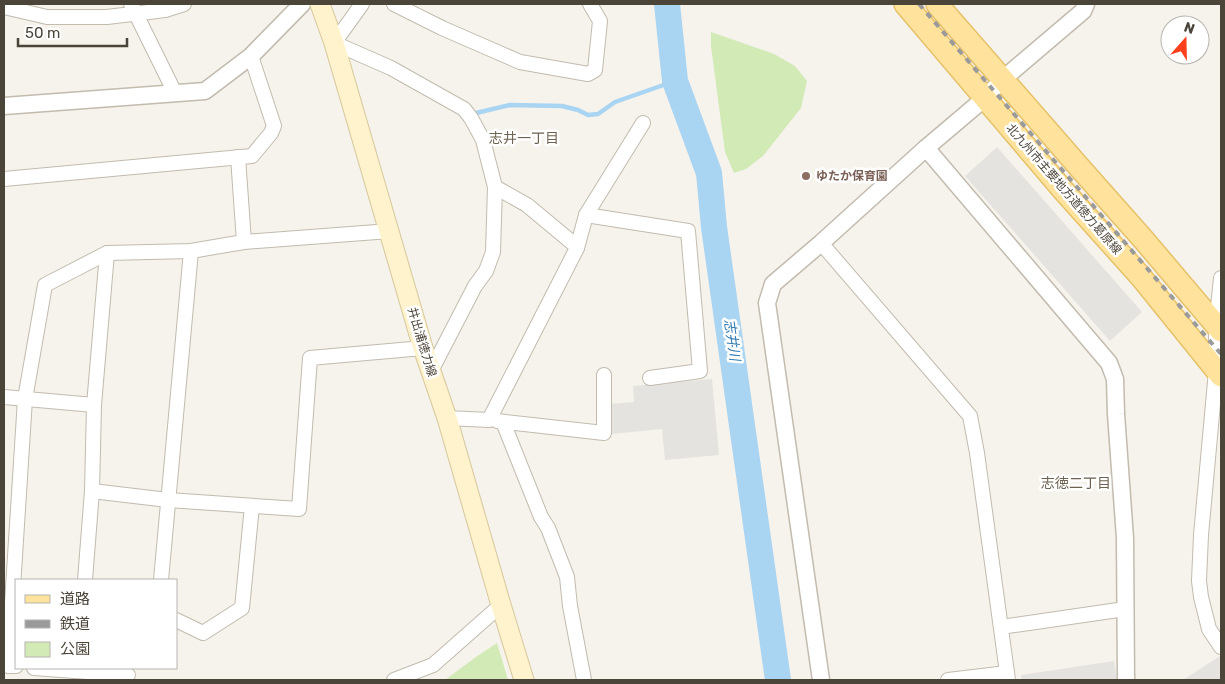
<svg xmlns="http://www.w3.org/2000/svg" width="1225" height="684" font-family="Rubik,'Noto Sans JP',sans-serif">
<rect width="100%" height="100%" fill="#f6f3ec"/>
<g fill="#d2eab5">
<path d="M 711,32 L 774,54 L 795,66 L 807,81 L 801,108 L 763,156 L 746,169 L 734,173 L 725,152 L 711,46 Z"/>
<path d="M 497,643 L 508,680 L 445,680 L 476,657 Z"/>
</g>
<g fill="#e5e3e0">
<path d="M 997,147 L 1142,312 L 1110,341 L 965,176 Z"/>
<path d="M 712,379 L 719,455 L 665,460 L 662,429 L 612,434 L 610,404 L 634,402 L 633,386 Z"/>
<path d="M 1220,656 L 1221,659 L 1221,680 L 1183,680 Z"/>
<path d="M 1114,661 L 1117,680 L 1022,680 L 1021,675 Z"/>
</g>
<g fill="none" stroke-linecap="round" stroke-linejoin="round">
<path stroke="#a9d4f2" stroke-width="4.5" d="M 476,113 L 510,105 L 562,106 L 578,110 L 588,115 L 598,114 L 615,102 L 675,81"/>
<path stroke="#a9d4f2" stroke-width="26" d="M 667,4 L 675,81 L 709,173 L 714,227 L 778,680"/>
<g stroke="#c2bbae" stroke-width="16">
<g id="minor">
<path d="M 131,4 L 175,93"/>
<path d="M 362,4 L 334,43 L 391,68 L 464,109 L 471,118 L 483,140 L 495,187 L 493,252 L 486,271 L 475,286 L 431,371"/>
<path d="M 394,4 L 442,28 L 520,62 L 588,74 L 595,70 L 600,21 L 590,4"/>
<path d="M 4,7 L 47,17 L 107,17 L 165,10 L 184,4"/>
<path d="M 238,157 L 244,242"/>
<path d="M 4,179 L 252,156 L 271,133 L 274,126 L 251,56"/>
<path d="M 586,215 L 688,231 L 700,371 L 650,378"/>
<path d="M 821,243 L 970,416 L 977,453 L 1008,680"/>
<path d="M 577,248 L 586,215 L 643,123"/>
<path d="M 1221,278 L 1216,326 L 1216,371 L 1201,535 L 1199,581 L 1201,597 L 1209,629 L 1221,647"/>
<path d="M 4,397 L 94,405"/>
<path d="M 447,418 L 489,420 L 577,248 L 575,245 L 527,205 L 495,187"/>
<path d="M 497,421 L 604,433 L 604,375"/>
<path d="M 503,422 L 541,517 L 548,528 L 567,577 L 570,606 L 584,680"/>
<path d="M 92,491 L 168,500 L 299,509 L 310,358 L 423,348"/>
<path d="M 85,580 L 92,491 L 94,405 L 107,253"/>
<path d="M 161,580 L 191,251"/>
<path d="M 176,620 L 203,633 L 242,608 L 252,506"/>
<path d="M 1001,627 L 1125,609"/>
<path d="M 16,666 L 8,666 L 25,399 L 45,285 L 107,253 L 191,251 L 244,242 L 390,231"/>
<path d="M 34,668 L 128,675"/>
<path d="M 394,680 L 433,665 L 501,605"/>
<path d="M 948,680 L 1007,673"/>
</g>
</g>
<g stroke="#c2bbae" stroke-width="19">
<g id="tertiary">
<path d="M 4,106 L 205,91 L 251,56 L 302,4"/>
<path d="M 926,148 L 1109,363 L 1115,379 L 1116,414 L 1125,538 L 1126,680"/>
<path d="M 821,680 L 767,303 L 773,284 L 821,243 L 926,148 L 985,98 L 1003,79 L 1083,11 L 1086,4"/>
</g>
</g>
<g stroke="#d6c79b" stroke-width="21">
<path id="secondary" d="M 320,4 L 334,43 L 423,348 L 447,418 L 501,605 L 524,680"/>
</g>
<g stroke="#e6c16a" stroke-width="24">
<g id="primary">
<path d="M 905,4 L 1063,190 L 1141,277 L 1221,376"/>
<path d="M 937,4 L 1080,168 L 1143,239 L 1221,331"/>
</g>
</g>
<use href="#minor" stroke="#fff" stroke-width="14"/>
<use href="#tertiary" stroke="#fff" stroke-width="16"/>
<use href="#secondary" stroke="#fff3cd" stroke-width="19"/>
<use href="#primary" stroke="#ffe39c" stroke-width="21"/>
<path stroke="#9a9a9a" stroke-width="4" stroke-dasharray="6 6" stroke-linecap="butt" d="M 919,4 L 1221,354"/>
</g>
<circle fill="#8d6e63" stroke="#fff" stroke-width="2" cx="806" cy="176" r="5"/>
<g text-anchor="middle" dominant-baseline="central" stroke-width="5" stroke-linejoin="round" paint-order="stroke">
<g font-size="12" font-weight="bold" fill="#785e54" stroke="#fff" text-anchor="start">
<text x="816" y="176">ゆたか保育園</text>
</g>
<g font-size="12" fill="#4b4439" stroke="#fff">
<text transform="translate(1064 189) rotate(49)">北九州市主要地方道徳力葛原線</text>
<text transform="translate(422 342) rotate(73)">井出浦徳力線</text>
</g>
<g font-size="14" fill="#6e6250" stroke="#fff">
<text x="524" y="138">志井一丁目</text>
<text x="1076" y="483">志徳二丁目</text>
</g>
<g font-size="14" font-style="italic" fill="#2e7ab2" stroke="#fff">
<text transform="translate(732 340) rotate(82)">志井川</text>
</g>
</g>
<rect width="1225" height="684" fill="none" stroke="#4b4439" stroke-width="10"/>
<rect x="15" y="579" width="162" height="90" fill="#ffffff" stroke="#b7b4b0"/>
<rect x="25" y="595" width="25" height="8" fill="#ffe39c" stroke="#b7b4b0"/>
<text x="60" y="604" font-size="15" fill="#4b4439">道路</text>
<rect x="25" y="620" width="25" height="8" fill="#9a9a9a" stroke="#b7b4b0"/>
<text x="60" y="629" font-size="15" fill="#4b4439">鉄道</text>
<rect x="25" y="642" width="25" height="15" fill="#d2eab5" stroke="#b7b4b0"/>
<text x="60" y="654" font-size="15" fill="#4b4439">公園</text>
<g transform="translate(1185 40) rotate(20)"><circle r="24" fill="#ffffff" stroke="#b7b4b0"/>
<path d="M0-4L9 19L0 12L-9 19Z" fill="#fc3f1d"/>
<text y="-8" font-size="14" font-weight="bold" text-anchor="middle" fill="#4b4439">N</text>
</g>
<path d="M18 38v8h109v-8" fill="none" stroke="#4b4439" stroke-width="2.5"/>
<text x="25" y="38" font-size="15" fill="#4b4439" stroke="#ffffff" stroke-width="4" paint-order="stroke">50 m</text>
</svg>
